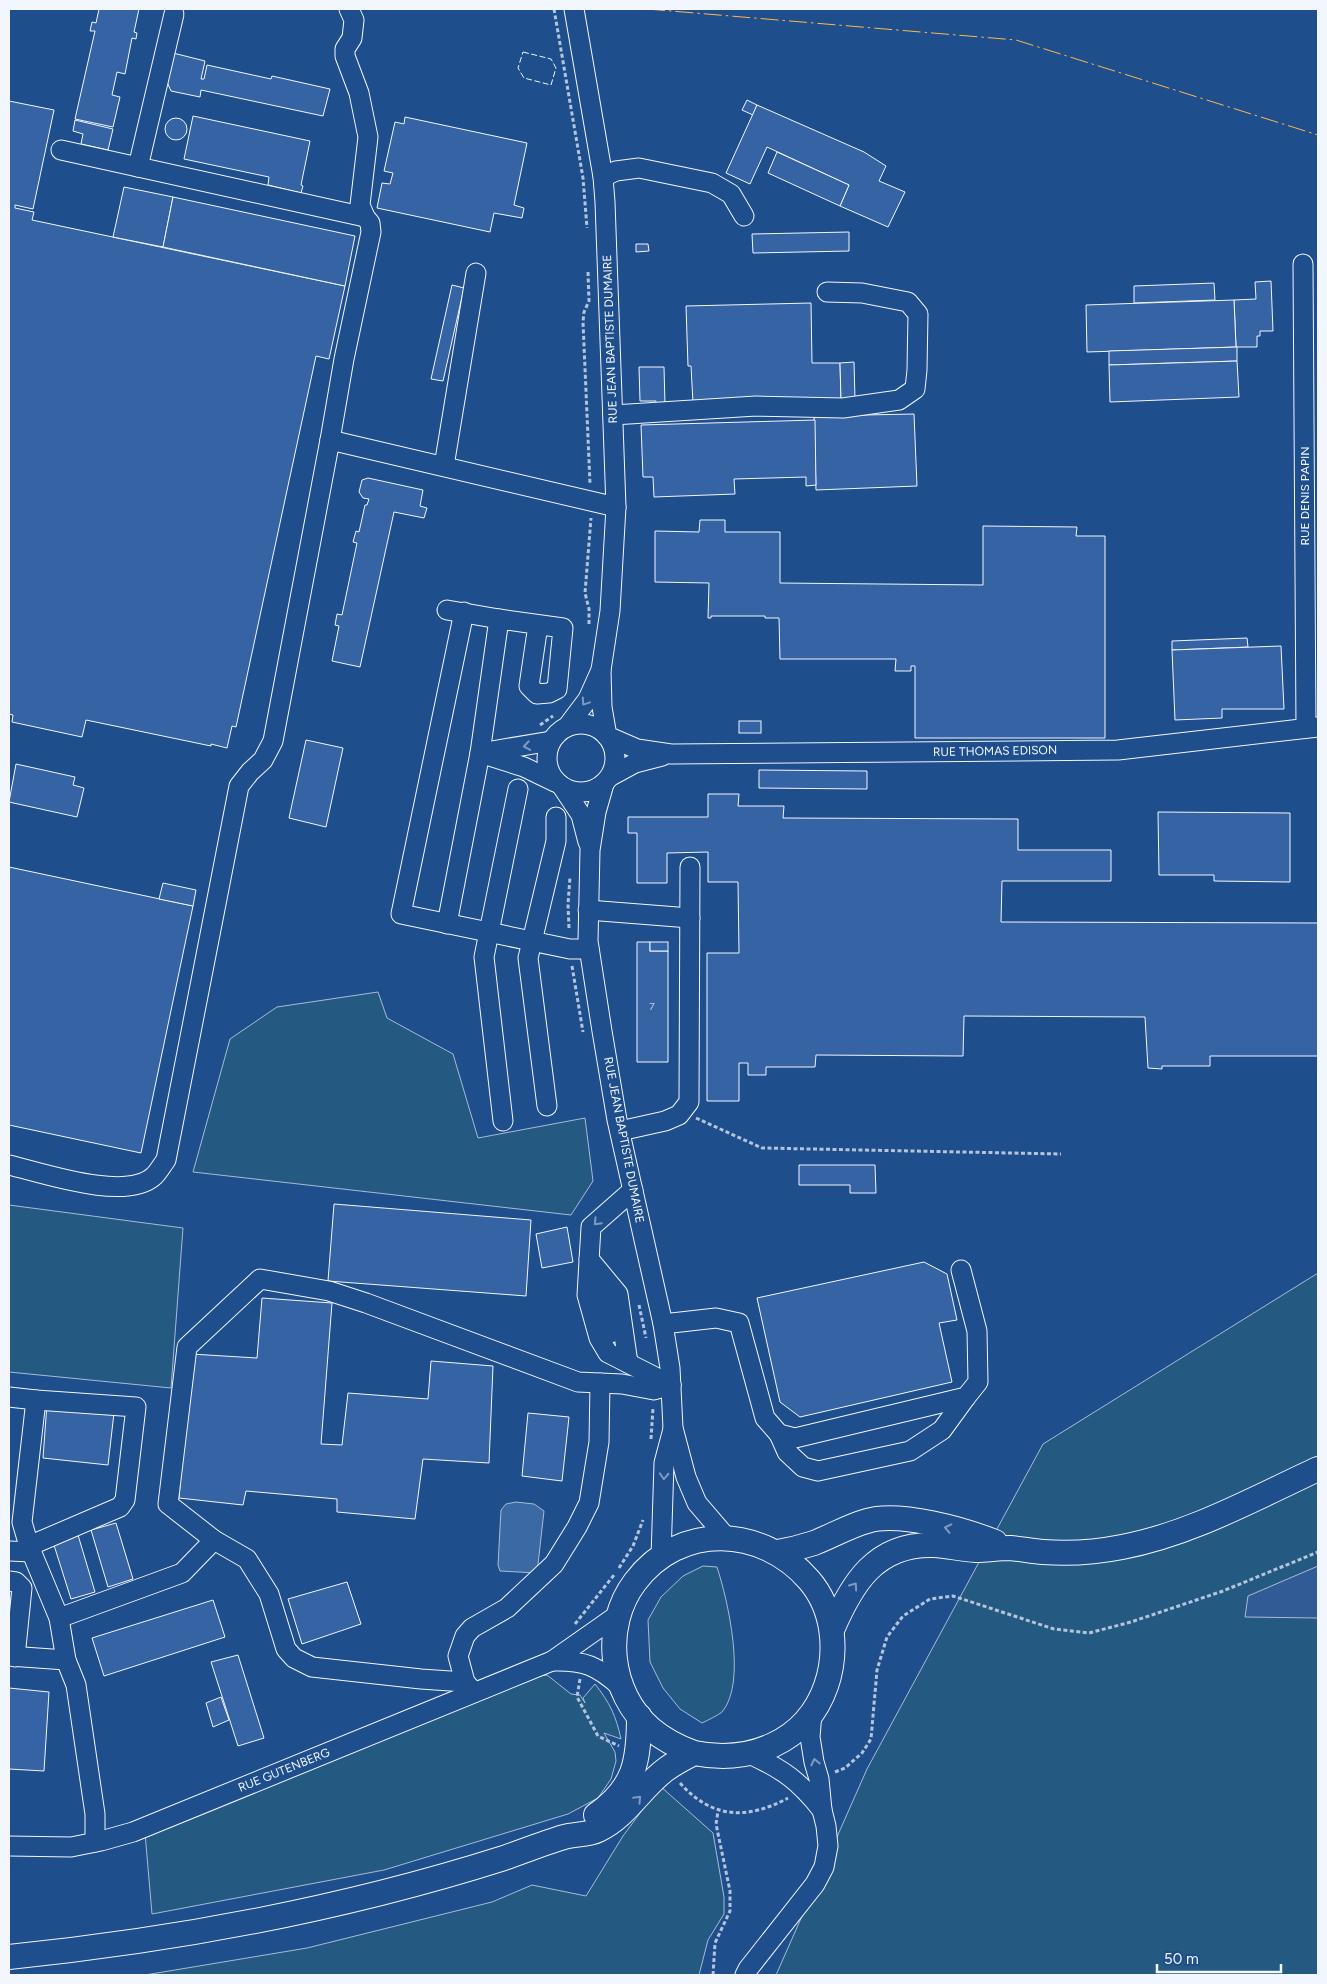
<svg xmlns="http://www.w3.org/2000/svg" width="1327" height="1984" font-family="Figtree,sans-serif">
<rect width="100%" height="100%" fill="#1f4e8c"/>
<g fill="#245a82" stroke="#a8bbd7">
<path d="M 378,992 L 387,1018 L 453,1054 L 478,1138 L 585,1118 L 593,1181 L 571,1215 L 193,1172 L 230,1039 L 277,1007 Z"/>
<path d="M 9,1205 L 183,1228 L 171,1388 L 9,1372 Z"/>
<path d="M 1318,1273 L 1318,1975 L 776,1975 L 867,1769 L 1043,1444 Z"/>
<path d="M 703,1566 L 717,1567 C 728,1601 747,1683 722,1712 C 717,1716 708,1720 702,1723 L 680,1709 L 663,1688 L 650,1662 L 648,1620 L 661,1597 L 683,1576 Z"/>
<path d="M 547,1675 L 571,1694 L 580,1695 L 585,1703 L 583,1698 L 595,1684 C 610,1703 616,1716 621,1739 L 604,1733 L 615,1752 L 616,1761 L 611,1779 L 598,1798 L 568,1814 L 384,1870 L 152,1914 L 145,1833 L 528,1677 Z"/>
<path d="M 660,1786 L 713,1833 L 724,1897 L 724,1914 L 708,1940 L 699,1975 L 145,1975 L 307,1948 L 492,1902 L 532,1885 L 586,1896 L 623,1836 Z"/>
</g>
<path fill="#305b95" stroke="#a8bbd7" d="M 1318,1566 L 1318,1618 L 1245,1617 L 1248,1596 Z"/>
<path fill="#3b69a3" stroke="#a8bbd7" d="M 516,1502 L 534,1504 L 544,1511 L 537,1573 L 500,1571 L 498,1565 L 501,1510 L 506,1504 Z"/>
<g fill="#3563a3" stroke="#f2f6ff">
<path d="M 99,9 L 139,9 L 134,32 L 137,33 L 136,39 L 132,38 L 125,74 L 117,72 L 112,95 L 120,97 L 113,127 L 75,119 L 95,31 L 90,31 L 92,22 L 96,23 Z"/>
<path d="M 173,53 L 205,61 L 201,79 L 204,79 L 207,65 L 271,79 L 272,76 L 330,89 L 323,116 L 201,90 L 200,97 L 171,91 L 167,82 Z"/>
<path d="M 747,100 L 757,105 L 753,115 L 742,110 Z"/>
<path d="M 9,101 L 54,110 L 33,209 L 15,205 L 15,208 L 34,212 L 32,220 L 345,286 L 329,359 L 316,356 L 236,727 L 232,726 L 227,748 L 211,744 L 211,746 L 86,720 L 82,737 L 12,722 L 13,715 L 9,714 Z"/>
<path d="M 757,105 L 864,152 L 886,166 L 879,181 L 905,192 L 888,227 L 840,206 L 849,185 L 767,147 L 750,184 L 726,173 Z"/>
<path d="M 193,116 L 310,141 L 301,185 L 303,186 L 301,193 L 268,185 L 269,177 L 184,159 Z"/>
<path d="M 405,117 L 527,143 L 514,205 L 524,208 L 522,218 L 494,213 L 490,232 L 377,208 L 382,183 L 390,184 L 393,173 L 384,171 L 395,122 L 404,124 Z"/>
<circle cx="176" cy="129" r="11"/>
<path d="M 75,120 L 113,129 L 108,150 L 81,144 L 83,134 L 73,131 Z"/>
<path d="M 777,152 L 849,185 L 840,206 L 768,173 Z"/>
<path d="M 124,187 L 173,197 L 163,247 L 113,237 Z"/>
<path d="M 173,197 L 355,236 L 345,286 L 163,247 Z"/>
<path d="M 849,232 L 849,251 L 753,253 L 752,234 Z"/>
<path d="M 636,244 L 648,244 L 649,251 L 636,252 Z"/>
<path d="M 1271,281 L 1273,331 L 1260,331 L 1260,336 L 1257,336 L 1257,347 L 1236,347 L 1234,300 L 1256,299 L 1255,282 Z"/>
<path d="M 1214,283 L 1215,300 L 1134,303 L 1134,286 Z"/>
<path d="M 452,285 L 464,288 L 443,381 L 431,379 Z"/>
<path d="M 1234,300 L 1236,347 L 1087,352 L 1086,305 Z"/>
<path d="M 811,303 L 812,363 L 840,363 L 841,400 L 693,403 L 691,366 L 688,366 L 686,306 Z"/>
<path d="M 1237,347 L 1237,361 L 1109,365 L 1109,351 Z"/>
<path d="M 1237,361 L 1239,397 L 1110,402 L 1109,365 Z"/>
<path d="M 854,362 L 855,399 L 841,400 L 840,363 Z"/>
<path d="M 639,367 L 664,367 L 665,405 L 656,405 L 656,401 L 640,401 Z"/>
<path d="M 914,414 L 917,486 L 816,490 L 814,416 Z"/>
<path d="M 815,420 L 816,485 L 806,486 L 806,477 L 734,479 L 735,494 L 654,497 L 653,477 L 643,477 L 641,425 Z"/>
<path d="M 368,478 L 423,490 L 420,506 L 427,508 L 424,518 L 394,512 L 360,667 L 332,661 L 339,626 L 335,625 L 337,614 L 342,615 L 357,543 L 353,542 L 356,531 L 359,532 L 365,505 L 367,505 L 369,499 L 363,498 L 359,492 L 362,480 Z"/>
<path d="M 700,520 L 725,520 L 725,532 L 780,532 L 780,583 L 983,585 L 983,526 L 1077,527 L 1076,536 L 1105,536 L 1105,738 L 915,738 L 915,666 L 911,666 L 911,671 L 895,671 L 896,659 L 780,659 L 779,618 L 765,618 L 765,616 L 711,616 L 711,618 L 708,618 L 709,583 L 655,582 L 655,531 L 699,532 Z"/>
<path d="M 1247,638 L 1248,647 L 1172,650 L 1172,641 Z"/>
<path d="M 1281,646 L 1284,709 L 1222,709 L 1222,718 L 1175,720 L 1172,650 Z"/>
<rect x="739" y="721" width="22" height="12"/>
<path d="M 306,740 L 343,748 L 326,827 L 289,818 Z"/>
<path d="M 16,764 L 75,777 L 73,785 L 84,788 L 77,817 L 9,802 Z"/>
<path d="M 759,770 L 867,771 L 867,789 L 759,788 Z"/>
<path d="M 708,794 L 739,794 L 738,806 L 784,806 L 783,818 L 1018,819 L 1018,850 L 1111,850 L 1111,881 L 1002,881 L 1001,922 L 1318,923 L 1318,1056 L 1210,1056 L 1210,1066 L 1162,1066 L 1162,1069 L 1148,1068 L 1145,1017 L 964,1016 L 963,1056 L 816,1055 L 815,1067 L 766,1067 L 766,1075 L 748,1075 L 748,1063 L 739,1063 L 739,1101 L 707,1101 L 707,953 L 739,953 L 738,882 L 708,882 L 708,852 L 667,853 L 667,883 L 637,883 L 637,833 L 628,833 L 628,817 L 708,817 Z"/>
<path d="M 1158,812 L 1290,813 L 1290,882 L 1214,881 L 1214,875 L 1159,875 Z"/>
<path d="M 9,867 L 193,906 L 141,1153 L 9,1125 Z"/>
<path d="M 163,883 L 196,890 L 193,906 L 159,899 Z"/>
<path d="M 637,942 L 650,942 L 650,951 L 668,951 L 668,1062 L 637,1062 Z"/>
<rect x="650" y="942" width="18" height="9"/>
<path d="M 799,1165 L 875,1165 L 876,1193 L 850,1193 L 850,1185 L 799,1185 Z"/>
<path d="M 334,1204 L 531,1220 L 526,1296 L 328,1281 Z"/>
<path d="M 567,1227 L 573,1262 L 542,1268 L 536,1234 Z"/>
<path d="M 924,1262 L 947,1274 L 957,1320 L 939,1323 L 952,1382 L 800,1417 L 780,1402 L 757,1298 Z"/>
<path d="M 262,1298 L 332,1303 L 321,1444 L 342,1445 L 348,1393 L 428,1399 L 431,1361 L 493,1366 L 489,1463 L 423,1459 L 415,1519 L 337,1512 L 337,1499 L 246,1491 L 243,1505 L 179,1498 L 191,1354 L 257,1358 Z"/>
<path d="M 47,1404 L 114,1413 L 108,1465 L 43,1458 Z"/>
<path d="M 528,1413 L 569,1417 L 562,1481 L 522,1476 Z"/>
<path d="M 116,1523 L 133,1579 L 108,1587 L 91,1530 Z"/>
<path d="M 78,1535 L 95,1592 L 71,1599 L 53,1542 Z"/>
<path d="M 347,1582 L 361,1624 L 302,1644 L 288,1599 Z"/>
<path d="M 9,1587 L 12,1587 L 9,1627 Z"/>
<path d="M 213,1600 L 225,1637 L 104,1676 L 92,1638 Z"/>
<path d="M 238,1655 L 264,1738 L 238,1746 L 211,1662 Z"/>
<path d="M 9,1688 L 49,1692 L 44,1771 L 9,1769 Z"/>
<path d="M 221,1697 L 229,1720 L 213,1727 L 206,1703 Z"/>
</g>
<g fill="none" stroke-linecap="round" stroke-linejoin="round">
<g stroke="#f2f6ff" stroke-width="21">
<g id="minor">
<path d="M 349,9 L 354,20 L 352,38 L 345,49 L 345,56 L 359,93 L 368,137 L 360,205 L 365,217"/>
<path d="M 574,9 L 603,177 L 605,202 L 616,507 L 610,611 L 601,670"/>
<path d="M 61,150 L 365,217 L 370,223 L 371,232 L 344,359 L 330,440"/>
<path d="M 138,167 L 174,14"/>
<path d="M 603,177 L 616,171 L 639,168 L 712,183 L 731,194 L 744,216"/>
<path d="M 1303,264 L 1306,728"/>
<path d="M 613,415 L 756,406 L 843,408 L 899,400 L 915,389 L 917,370 L 918,314 L 908,302 L 862,293 L 827,292"/>
<path d="M 444,466 L 476,273"/>
<path d="M 447,610 L 499,619"/>
<path d="M 464,612 L 401,914 L 570,949 L 589,949"/>
<circle cx="581" cy="758" r="34"/>
<path d="M 567,727 L 588,699 L 601,670 L 602,707 L 607,736 L 637,749 L 671,754 L 1118,750 L 1318,727"/>
<path d="M 551,741 L 480,753 L 524,767 L 555,782"/>
<path d="M 611,776 L 635,763 L 662,756"/>
<path d="M 604,784 L 596,812 L 590,850 L 588,941 L 602,1031 L 617,1120 L 663,1324 L 670,1368 L 673,1428 L 686,1477 L 697,1503 L 727,1538"/>
<path d="M 563,788 L 581,815 L 588,842"/>
<path d="M 588,910 L 690,918"/>
<path d="M 447,924 L 480,753 L 499,619 L 563,628 L 557,689 L 549,693 L 537,694 L 529,686 L 538,625"/>
<path d="M 547,1106 L 528,958 L 556,841 L 556,817"/>
<path d="M 503,1121 L 484,957 L 518,789"/>
<path d="M 620,1131 L 665,1121 L 679,1115 L 689,1102 L 690,867"/>
<path d="M 9,1165 C 43,1173 126,1202 154,1176 C 159,1171 162,1165 166,1160 L 239,786 L 250,772 L 263,760 L 273,741 L 330,440 L 616,507"/>
<path d="M 633,1190 L 591,1227 L 587,1295 L 599,1338 L 608,1353 L 671,1385"/>
<path d="M 589,1259 L 618,1294 L 628,1363"/>
<path d="M 601,1274 L 611,1333"/>
<path d="M 663,1324 L 716,1318 L 739,1323 L 765,1418 L 779,1434 L 795,1438 L 966,1397 L 978,1382 L 977,1331 L 961,1270"/>
<path d="M 9,1397 L 36,1400 L 22,1522 L 29,1546 L 59,1618"/>
<path d="M 779,1434 L 787,1452 L 803,1467 L 818,1471 L 910,1451 L 942,1430 L 966,1397"/>
<path d="M 29,1546 L 120,1507 L 125,1500 L 136,1407 L 36,1400"/>
<path d="M 9,1551 L 32,1552"/>
<path d="M 661,1557 L 664,1463 L 673,1429"/>
<path d="M 9,1581 L 16,1582 L 22,1588 L 15,1657"/>
<path d="M 9,1656 L 66,1660"/>
<path d="M 552,1661 C 585,1660 597,1666 621,1687"/>
<path d="M 465,1682 L 421,1679 L 312,1667 L 294,1658 L 286,1649 L 269,1594 L 247,1559 L 214,1540 L 168,1504 L 187,1347 L 260,1279 L 329,1291 L 366,1303 L 578,1382 L 622,1384 L 654,1390 L 671,1385"/>
<path d="M 473,1691 L 465,1682 L 458,1656 L 465,1636 L 472,1628 L 507,1608 L 554,1564 L 577,1527 L 589,1503 L 599,1442 L 600,1383"/>
<path d="M 749,1754 C 783,1769 799,1781 822,1810"/>
<path d="M 95,1842 L 95,1814 L 76,1685 L 66,1660 L 59,1618 L 182,1573 L 214,1540"/>
<path d="M 9,1846 L 71,1847 L 101,1841 L 133,1832 L 552,1661 L 619,1614"/>
<path d="M 745,1975 L 748,1969 L 815,1884 L 824,1867 L 828,1846 L 826,1826 L 822,1810 L 819,1779 L 814,1762 L 810,1737 L 812,1713"/>
</g>
</g>
<g stroke="#f2f6ff" stroke-width="26">
<g id="major">
<path d="M 777,1552 C 790,1550 802,1547 814,1543 C 832,1536 849,1526 867,1521 C 899,1511 965,1530 995,1542"/>
<path d="M 832,1630 C 852,1583 876,1543 934,1545 C 948,1546 962,1549 976,1550 C 987,1550 998,1548 1010,1548 C 1021,1549 1032,1551 1043,1552 C 1070,1554 1097,1552 1122,1547 C 1191,1534 1255,1498 1318,1469"/>
<path d="M 596,1815 C 635,1788 639,1761 639,1716"/>
<path d="M 9,1957 C 177,1940 343,1909 504,1858 C 524,1851 544,1843 564,1837 C 575,1834 588,1835 598,1830 C 627,1816 640,1789 665,1770 C 674,1763 684,1758 694,1753 C 749,1764 806,1743 826,1686 C 838,1651 834,1609 809,1580 C 762,1526 680,1522 635,1582 C 602,1626 609,1693 651,1729 C 664,1740 678,1747 694,1753"/>
</g>
</g>
<g stroke="#b3c4dc" stroke-width="3" stroke-dasharray="4 2.5" stroke-linecap="butt">
<path d="M 554,9 L 583,178 L 587,228"/>
<path d="M 588,272 L 589,301 L 584,312 L 583,322 L 590,484"/>
<path d="M 589,624 L 589,609 L 585,593 L 591,518"/>
<path d="M 540,725 L 553,716"/>
<path d="M 569,928 L 568,904 L 570,877"/>
<path d="M 572,966 L 583,1032"/>
<path d="M 696,1118 L 762,1148 L 1061,1154"/>
<path d="M 639,1305 L 646,1338"/>
<path d="M 651,1439 L 653,1408"/>
<path d="M 619,1568 L 633,1546 L 643,1520"/>
<path d="M 575,1624 L 614,1575"/>
<path d="M 580,1679 L 577,1697 L 598,1736 L 619,1746"/>
<path d="M 835,1772 L 845,1768 L 862,1753 L 871,1739 L 877,1670 L 887,1637 L 903,1616 L 930,1599 L 953,1596 L 1054,1629 L 1089,1633 L 1131,1622 L 1223,1591 L 1318,1552"/>
<path d="M 680,1783 C 712,1819 747,1820 788,1798"/>
<path d="M 713,1975 L 715,1943 L 730,1911 L 730,1891 L 716,1824 L 718,1811"/>
</g>
<use href="#minor" stroke="#1f4e8c" stroke-width="19"/>
<use href="#major" stroke="#1f4e8c" stroke-width="24"/>
<path stroke="#f2f6ff" stroke-width="1" stroke-dasharray="6 2.5" stroke-linecap="butt" d="M 523,52 L 551,59 L 556,68 L 551,85 L 524,78 L 518,68 Z"/>
<path stroke="#ffb74d" stroke-width="1" stroke-dasharray="18 4 2.5 4" stroke-linecap="butt" d="M 647,9 L 1016,40 L 1318,135"/>
</g>
<defs><path id="oneway-chevron" d="M-2-3.5L2.5 0L-2 3.5" fill="none" stroke-width="1.6" stroke-linecap="round" stroke-linejoin="round" transform="scale(1.25)"/></defs>
<g stroke="#7e9ac0">
<use href="#oneway-chevron" transform="translate(585 702) rotate(124)"/>
<use href="#oneway-chevron" transform="translate(527 746) rotate(170)"/>
<use href="#oneway-chevron" transform="translate(597 1222) rotate(134)"/>
<use href="#oneway-chevron" transform="translate(664 1476) rotate(93)"/>
<use href="#oneway-chevron" transform="translate(948 1528) rotate(-167)"/>
<use href="#oneway-chevron" transform="translate(854 1586) rotate(-55)"/>
<use href="#oneway-chevron" transform="translate(815 1762) rotate(-103)"/>
<use href="#oneway-chevron" transform="translate(638 1799) rotate(-46)"/>
</g>
<g text-anchor="middle" dominant-baseline="central" stroke-width="4" stroke-linejoin="round" paint-order="stroke">
<g font-size="10" fill="#c3d1e8">
<text x="652" y="1006">7</text>
</g>
<g font-size="12" fill="#f2f6ff" stroke="#1f4e8c">
<text transform="translate(610 339) rotate(-92)">RUE JEAN BAPTISTE DUMAIRE</text>
<text transform="translate(1305 496) rotate(-90)">RUE DENIS PAPIN</text>
<text transform="translate(995 751) rotate(-1)">RUE THOMAS EDISON</text>
<text transform="translate(624 1140) rotate(79)">RUE JEAN BAPTISTE DUMAIRE</text>
<text transform="translate(284 1770) rotate(-22)">RUE GUTENBERG</text>
</g>
</g>
<rect width="1327" height="1984" fill="none" stroke="#f2f6ff" stroke-width="20"/>
<path d="M1157 1964v8h124v-8" fill="none" stroke="#f2f6ff" stroke-width="2.5"/>
<text x="1164" y="1964" font-size="15" fill="#f2f6ff" stroke="#1f4e8c" stroke-width="4" paint-order="stroke">50 m</text>
</svg>
